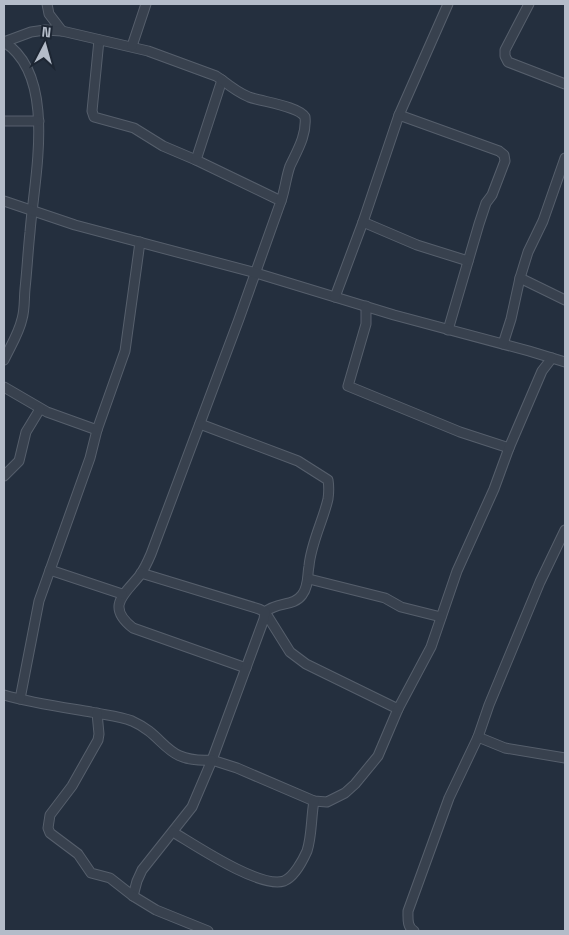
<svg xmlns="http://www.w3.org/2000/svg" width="569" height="935" font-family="'Space Grotesk',sans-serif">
<rect width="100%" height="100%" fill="#242f3e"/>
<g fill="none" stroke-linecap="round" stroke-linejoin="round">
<g stroke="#565f6c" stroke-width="11">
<g id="street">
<path d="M 47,4 L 49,14 L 62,31"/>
<path d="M 529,4 L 505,50 L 505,56 L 508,62 L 565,84"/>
<path d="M 99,40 L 92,111 L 94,117 L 134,128 L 163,146 L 196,160"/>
<path d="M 4,42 L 31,32 L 45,30 L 62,31 L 148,51 L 216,76 L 222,80 L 196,160 L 281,201 L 239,319 L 151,554 C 148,561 145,568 140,575 C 125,594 105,606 133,628 L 246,668"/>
<path d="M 4,42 C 58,76 34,178 30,232 C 28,251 27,270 25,289 C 24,298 25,309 22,319 C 19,333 10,347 4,360"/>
<path d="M 132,46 L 146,4"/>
<path d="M 222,80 C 231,87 239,93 249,97 C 263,102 298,106 305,117 C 307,135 297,151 290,166 C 286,177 285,190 281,201"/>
<path d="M 399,115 L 499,151 L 504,155 L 505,161 L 492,195 L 486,203 L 479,224 L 448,330"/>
<path d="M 4,121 L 39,121"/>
<path d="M 4,201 L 75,225 L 256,273 L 394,315 L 529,351 L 565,362"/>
<path d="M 363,222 L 417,245 L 468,261"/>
<path d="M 520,278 L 565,300"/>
<path d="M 335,297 L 363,222 L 399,115 L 448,4"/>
<path d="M 366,306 L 366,324 L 348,386 L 460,432 L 509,448"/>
<path d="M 503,344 L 511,319 L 520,278 L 528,252 L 543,221 L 565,158"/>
<path d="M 4,387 L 47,412 L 97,430"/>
<path d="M 200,424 L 298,461 L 328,480 C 329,486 329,492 328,499 C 323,521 311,543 309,566 C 307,576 309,586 302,595 C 293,607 278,601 265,612 L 290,652 L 306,664 L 398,709"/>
<path d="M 4,476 L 19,461 L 26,432 L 40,409"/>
<path d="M 50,570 L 122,594"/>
<path d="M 141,573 L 259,609 L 265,612 L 264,619 L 212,760 L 237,768 L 314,801 L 327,802 L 345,793 L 355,784 L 378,756 L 398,709 L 431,647 L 457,571 L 494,489 L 509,448 L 542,371 L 552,358"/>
<path d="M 309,579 L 385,598 L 401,607 L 441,617"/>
<path d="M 4,695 C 32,703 61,707 91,712 C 104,715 119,716 132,721 C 168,737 163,763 212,760 L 192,807 L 142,870 L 137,881 L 133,896"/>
<path d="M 20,699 L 39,601 L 90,458 L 97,430 L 125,351 L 140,242"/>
<path d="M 97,713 L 99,734 L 98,740 L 72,786 L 50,815 L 48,828 L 50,833 L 78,854 L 91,873 L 110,878 L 133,896 L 156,910 L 208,931"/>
<path d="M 478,737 L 505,748 L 565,758"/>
<path d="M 173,832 C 195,845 260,889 284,881 C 294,877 303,860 307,851 C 312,836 311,817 314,801"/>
<path d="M 414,931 C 407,927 408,919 408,911 L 449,798 L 478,737 L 489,705 L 540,582 L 565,530"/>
</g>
</g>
<use href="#street" stroke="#38414e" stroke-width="9"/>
</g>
<rect width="569" height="935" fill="none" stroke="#b4bcc9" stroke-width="10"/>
<g transform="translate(45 45) rotate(6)" stroke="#1d2633" stroke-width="4" paint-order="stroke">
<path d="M0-4L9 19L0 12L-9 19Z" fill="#b4bcc9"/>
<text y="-8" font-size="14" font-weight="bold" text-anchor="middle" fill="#b4bcc9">N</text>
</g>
</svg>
